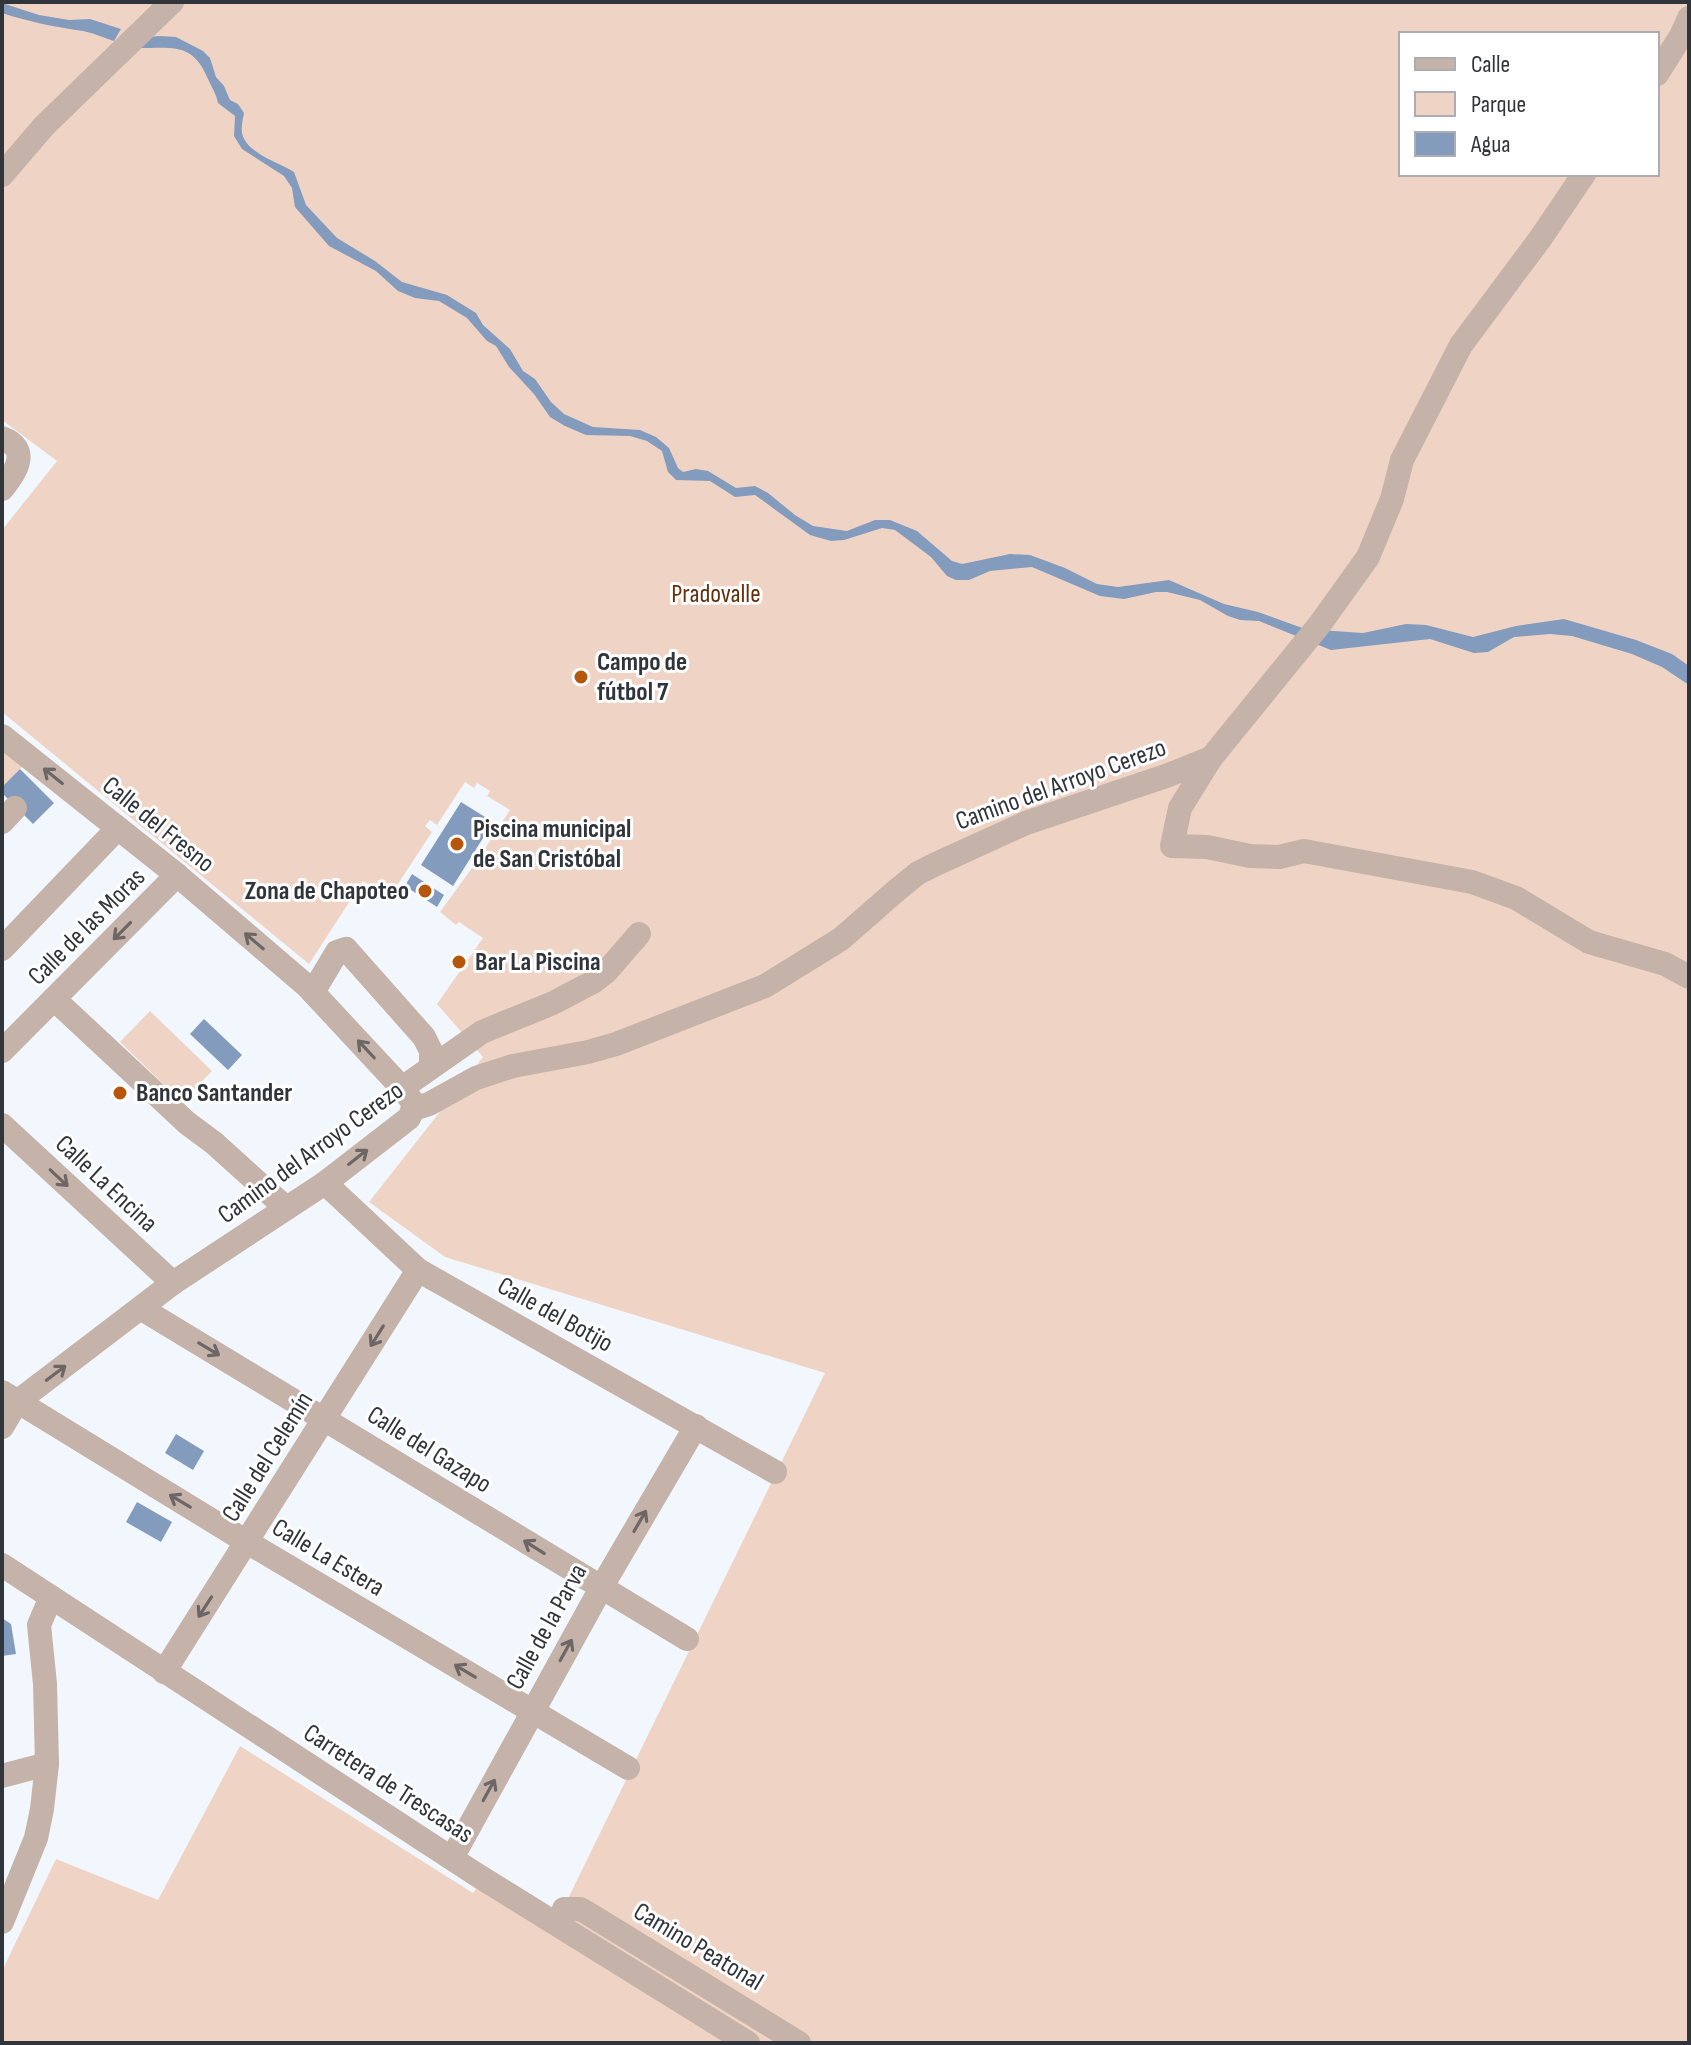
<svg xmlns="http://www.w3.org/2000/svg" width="1691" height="2045" font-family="'Sofia Sans Condensed',sans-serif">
<rect width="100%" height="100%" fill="#f2f7fe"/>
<g fill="#efd4c5" fill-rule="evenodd">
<path d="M 2,2 L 1689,2 L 1689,2043 L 2,2043 L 2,1971 L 56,1859 L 158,1900 L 240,1746 L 473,1893 L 487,1873 L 559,1917 L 825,1373 L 445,1257 L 369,1202 L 483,1057 L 437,1004 L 483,938 L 459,922 L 456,925 L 440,912 L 477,861 L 483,865 L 487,857 L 482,853 L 510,810 L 487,796 L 490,791 L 477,783 L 474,788 L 465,782 L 437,825 L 430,820 L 425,826 L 432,832 L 390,896 L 363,881 L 309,964 L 2,712 L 2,530 L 57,461 L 2,420 ZM 1401,34 L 1657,34 L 1657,174 L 1401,174 Z"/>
<path d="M 2,750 L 23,766 L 2,787 Z"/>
<path d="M 150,1011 L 212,1071 L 182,1102 L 120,1042 Z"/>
</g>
<g fill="#839bbd">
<path d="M 2,3 L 39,15 L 69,20 L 90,19 L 121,29 L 114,41 C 104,38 94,33 83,31 C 56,27 29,22 2,13 Z"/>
<path d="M 160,36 L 176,37 L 203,51 L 210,58 L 216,77 L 224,86 L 230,100 L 238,104 L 244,113 C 243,118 241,127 242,133 C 246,153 278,162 294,172 L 306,205 L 337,238 L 375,261 L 402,282 L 447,295 L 476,313 L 483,325 L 510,349 L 523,371 L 535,379 L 551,402 L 564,414 L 593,427 L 640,430 L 656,437 L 669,448 L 678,468 L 683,472 L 696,469 L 708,471 L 736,488 L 755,486 L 768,493 L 795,515 L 813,526 L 847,531 L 875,520 L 890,520 L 917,531 L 952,561 L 962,564 L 1010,554 L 1030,555 L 1065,568 L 1097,584 L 1118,587 L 1169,580 L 1224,604 L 1258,612 L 1305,629 L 1363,633 L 1406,624 L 1426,625 L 1473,637 L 1516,626 L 1564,619 L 1636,640 L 1672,654 L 1689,666 L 1689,685 L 1662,667 L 1632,654 L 1572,636 L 1550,634 L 1514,637 L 1488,652 L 1474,653 L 1430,639 L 1331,650 L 1259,621 L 1240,620 L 1228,616 L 1200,600 L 1167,592 L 1156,592 L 1124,599 L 1100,596 L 1032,567 L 990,571 L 969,580 L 956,580 L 947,576 L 931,557 L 895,530 L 882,528 L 844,540 L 831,541 L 810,535 L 755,495 L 735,497 L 710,481 L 676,480 L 668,472 L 662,451 L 647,441 L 630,436 L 586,435 L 565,426 L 550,417 L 534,394 L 509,367 L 496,346 L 487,341 L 467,318 L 439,301 L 415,298 L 398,291 L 376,271 L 329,246 L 295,207 L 292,188 L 284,176 L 242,149 L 234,136 L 235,116 L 218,103 C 216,93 212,88 208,79 C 193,42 173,48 138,48 L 145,37 Z"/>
<path d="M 20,769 L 54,803 L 33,824 L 2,793 L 2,787 Z"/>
<path d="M 461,802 L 493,822 L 453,886 L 421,865 Z"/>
<path d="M 412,874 L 444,895 L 437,907 L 405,886 Z"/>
<path d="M 204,1019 L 242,1055 L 228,1070 L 190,1034 Z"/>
<path d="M 176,1434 L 204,1451 L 193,1470 L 165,1453 Z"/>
<path d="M 137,1502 L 172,1522 L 161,1542 L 126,1522 Z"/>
<path d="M 2,1618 L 11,1624 L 16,1654 L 2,1656 Z"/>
</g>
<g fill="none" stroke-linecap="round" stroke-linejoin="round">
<g stroke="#c5b2a8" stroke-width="24">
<path d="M 1657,74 L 1681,36 L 1689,18"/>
<path d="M 2,175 L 44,126 L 172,2"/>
<path d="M 2,438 C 31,449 16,472 2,489"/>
<path d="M 2,736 L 177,875 L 308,987 L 402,1088 L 412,1101 L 413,1109"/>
<path d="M 1211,758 L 1180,808 L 1172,846 L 1207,847 L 1250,856 L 1279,857 L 1304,851 L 1472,882 L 1516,898 L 1589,942 L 1665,964 L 1689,977"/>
<path d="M 2,822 L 15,808"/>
<path d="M 2,949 L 118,828"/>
<path d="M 313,992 L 337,952 L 346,949 L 424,1037 L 431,1051 L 431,1067"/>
<path d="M 54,999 L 187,1123 L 214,1143 L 286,1208"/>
<path d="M 2,1051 L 177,875"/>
<path d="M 402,1088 L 482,1032 L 553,1003 L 593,982 L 607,971 L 639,934"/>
<path d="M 2,1125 L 173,1283"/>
<path d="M 325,1183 L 418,1270 L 775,1472"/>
<path d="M 142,1309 L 687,1639"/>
<path d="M 2,1392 L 247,1542 L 628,1768"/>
<path d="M 2,1427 L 17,1402 L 173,1283 L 325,1183 L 409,1118 L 413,1109 L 429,1104 L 476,1078 L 513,1066 L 588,1052 L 616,1044 L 765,986 L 841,939 L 897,890 L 918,873 L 936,864 L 1026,823 L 1166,776 L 1211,758 L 1320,624 L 1368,557 L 1392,499 L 1402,460 L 1461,345 L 1540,239 L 1584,174"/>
<path d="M 2,1565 L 474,1873 L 748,2043"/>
<path d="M 164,1672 L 418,1270"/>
<path d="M 2,1776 L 47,1764"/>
<path d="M 452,1858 L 601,1588 L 696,1426"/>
<path d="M 564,1909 L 580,1909 L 589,1914 L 799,2043"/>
<path d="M 2,1922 L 36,1838 L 42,1809 L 47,1764 L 45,1684 L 39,1625 L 51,1597"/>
</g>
</g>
<defs><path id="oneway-shaft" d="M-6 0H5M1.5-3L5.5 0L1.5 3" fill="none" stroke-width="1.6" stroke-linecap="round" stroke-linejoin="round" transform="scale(2)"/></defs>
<g stroke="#6c6667">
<use href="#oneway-shaft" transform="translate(53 776) rotate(-141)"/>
<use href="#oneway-shaft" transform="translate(122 931) rotate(135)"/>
<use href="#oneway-shaft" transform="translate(254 941) rotate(-140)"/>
<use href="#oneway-shaft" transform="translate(366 1049) rotate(-133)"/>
<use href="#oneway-shaft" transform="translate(358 1157) rotate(-38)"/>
<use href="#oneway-shaft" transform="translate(59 1178) rotate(43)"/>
<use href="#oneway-shaft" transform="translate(377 1336) rotate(122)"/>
<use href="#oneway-shaft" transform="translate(209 1349) rotate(31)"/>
<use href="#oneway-shaft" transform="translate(56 1373) rotate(-37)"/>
<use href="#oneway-shaft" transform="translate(180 1501) rotate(-149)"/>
<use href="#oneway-shaft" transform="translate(640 1521) rotate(-60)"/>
<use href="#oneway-shaft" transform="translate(534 1547) rotate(-148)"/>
<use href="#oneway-shaft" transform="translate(205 1607) rotate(123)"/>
<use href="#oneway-shaft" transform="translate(566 1650) rotate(-61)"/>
<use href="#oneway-shaft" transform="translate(465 1671) rotate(-149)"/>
<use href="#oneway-shaft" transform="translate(489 1790) rotate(-61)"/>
</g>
<g fill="#b5560a" stroke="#fff" stroke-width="3">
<circle cx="581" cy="677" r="8"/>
<circle cx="457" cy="844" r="8"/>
<circle cx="425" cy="891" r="8"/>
<circle cx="459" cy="962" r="8"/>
<circle cx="120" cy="1093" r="8"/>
</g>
<g text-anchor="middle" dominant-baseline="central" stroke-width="6" stroke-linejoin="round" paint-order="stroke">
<g font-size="26" fill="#64300d" stroke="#fff">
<text x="716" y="594">Pradovalle</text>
</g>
<g font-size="26" font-weight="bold" fill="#30343b" stroke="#fff" text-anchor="start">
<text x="597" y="662">Campo de<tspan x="597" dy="30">fútbol 7</tspan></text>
<text x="473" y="829">Piscina municipal<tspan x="473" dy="30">de San Cristóbal</tspan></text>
<text x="409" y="891" text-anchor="end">Zona de Chapoteo</text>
<text x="475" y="962">Bar La Piscina</text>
<text x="136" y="1093">Banco Santander</text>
</g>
<g font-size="26" fill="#30343b" stroke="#fff">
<text transform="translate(1061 785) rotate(-20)">Camino del Arroyo Cerezo</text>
<text transform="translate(158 825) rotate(39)">Calle del Fresno</text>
<text transform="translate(87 927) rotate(-45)">Calle de las Moras</text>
<text transform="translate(311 1153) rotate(-36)">Camino del Arroyo Cerezo</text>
<text transform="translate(106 1184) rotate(43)">Calle La Encina</text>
<text transform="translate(555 1315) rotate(29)">Calle del Botijo</text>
<text transform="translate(429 1450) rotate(32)">Calle del Gazapo</text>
<text transform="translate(268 1457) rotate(-58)">Calle del Celemín</text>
<text transform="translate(328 1558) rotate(31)">Calle La Estera</text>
<text transform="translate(547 1627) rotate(-61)">Calle de la Parva</text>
<text transform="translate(388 1784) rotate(33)">Carretera de Trescasas</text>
<text transform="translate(698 1947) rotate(31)">Camino Peatonal</text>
</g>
</g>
<rect width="1691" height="2045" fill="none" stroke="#30343b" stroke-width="8"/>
<rect x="1399" y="32" width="260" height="144" fill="#ffffff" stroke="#acaeb1" stroke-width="2"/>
<rect x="1415" y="58" width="40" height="12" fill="#c5b2a8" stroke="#acaeb1" stroke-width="2"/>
<text x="1471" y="72" font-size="24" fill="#30343b">Calle</text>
<rect x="1415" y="92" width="40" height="24" fill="#efd4c5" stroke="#acaeb1" stroke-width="2"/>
<text x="1471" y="112" font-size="24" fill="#30343b">Parque</text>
<rect x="1415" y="132" width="40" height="24" fill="#839bbd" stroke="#acaeb1" stroke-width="2"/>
<text x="1471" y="152" font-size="24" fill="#30343b">Agua</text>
</svg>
